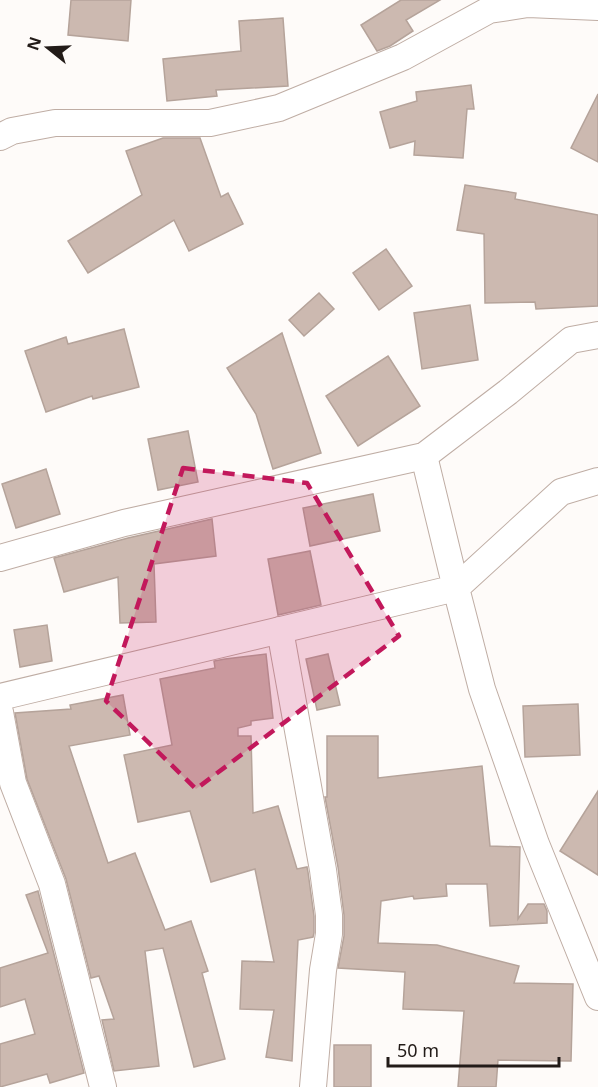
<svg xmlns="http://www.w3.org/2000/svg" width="598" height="1087" font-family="'Noto Sans',sans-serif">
<rect width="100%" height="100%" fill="#fefbf9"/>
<g fill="#ccb9b0" stroke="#b5a39a" stroke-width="1.5">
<path d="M 71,0 L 131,0 L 128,41 L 68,35 Z"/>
<path d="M 401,0 L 440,0 L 406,20 L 413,31 L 390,46 L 377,51 L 361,25 Z"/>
<path d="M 283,18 L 288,86 L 216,90 L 217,96 L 167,101 L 163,59 L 241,51 L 239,21 Z"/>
<path d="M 471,85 L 474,109 L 467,109 L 463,158 L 414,155 L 415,141 L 390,148 L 380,112 L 417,101 L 416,92 Z"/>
<path d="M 598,94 L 598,162 L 571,148 Z"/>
<path d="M 163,138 L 200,138 L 221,197 L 228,193 L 243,224 L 189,251 L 174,220 L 88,273 L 68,241 L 142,195 L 126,151 Z"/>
<path d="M 465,185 L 516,193 L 515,199 L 598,215 L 598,306 L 536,309 L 535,302 L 485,303 L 484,234 L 457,230 Z"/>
<path d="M 386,249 L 412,286 L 379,310 L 353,273 Z"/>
<path d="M 319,293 L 334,309 L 304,336 L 289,320 Z"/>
<path d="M 470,305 L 478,360 L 422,369 L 414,313 Z"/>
<path d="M 124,329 L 139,387 L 93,399 L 92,396 L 46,412 L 25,351 L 66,337 L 68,344 Z"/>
<path d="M 282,333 L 321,453 L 273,469 L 256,414 L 227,368 Z"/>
<path d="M 388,356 L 420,406 L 358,446 L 326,396 Z"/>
<path d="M 188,431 L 198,482 L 158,490 L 148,439 Z"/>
<path d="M 46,469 L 60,514 L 16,528 L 2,484 Z"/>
<path d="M 373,494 L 380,531 L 310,546 L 303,508 Z"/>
<path d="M 212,519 L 216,556 L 154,564 L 156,622 L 120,623 L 118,577 L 64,592 L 54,558 L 128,538 Z"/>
<path d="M 310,551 L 321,605 L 278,615 L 268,559 Z"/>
<path d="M 47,625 L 52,661 L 20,667 L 14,630 Z"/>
<path d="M 266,654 L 273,718 L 251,721 L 251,725 L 238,728 L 238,736 L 251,736 L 253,813 L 278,806 L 297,869 L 307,867 L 308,872 L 314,916 L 314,933 L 313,937 L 298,940 L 292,1061 L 266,1057 L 274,1010 L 240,1009 L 242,961 L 274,962 L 255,869 L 211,882 L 190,811 L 138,822 L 124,755 L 172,745 L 160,679 L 215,668 L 214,661 L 225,659 Z"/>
<path d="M 328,654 L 340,705 L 317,710 L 306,659 Z"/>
<path d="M 123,695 L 130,735 L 69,746 L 108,863 L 135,853 L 165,930 L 191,921 L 208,971 L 202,973 L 225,1059 L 194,1067 L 163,948 L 145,951 L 159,1066 L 114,1071 L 102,1020 L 114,1019 L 99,976 L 91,978 L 66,879 L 27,779 L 15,713 L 71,709 L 70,705 Z"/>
<path d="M 578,704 L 580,755 L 525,757 L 523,706 Z"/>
<path d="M 327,736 L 378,736 L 378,778 L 482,766 L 490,846 L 520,847 L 518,919 L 528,904 L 544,904 L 547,911 L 547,923 L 490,926 L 487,884 L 446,884 L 447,896 L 414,899 L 413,896 L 381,901 L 378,943 L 437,945 L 519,966 L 514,983 L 573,984 L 571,1061 L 498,1060 L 496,1087 L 458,1087 L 464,1011 L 403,1009 L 405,972 L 338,968 L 344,936 L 344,915 L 338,867 L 325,797 L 327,797 Z"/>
<path d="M 598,791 L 598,875 L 560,851 Z"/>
<path d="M 38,891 L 84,1073 L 50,1083 L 47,1074 L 0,1087 L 0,1044 L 35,1034 L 25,999 L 0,1007 L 0,968 L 48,953 L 26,895 Z"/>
<rect x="334" y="1045" width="37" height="42"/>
</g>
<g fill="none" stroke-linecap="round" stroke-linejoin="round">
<g stroke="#bfada4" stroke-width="28">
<g id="street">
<path d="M 0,137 L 12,131 L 55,123 L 210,123 L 279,108 L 403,57 L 489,10 L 528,4 L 598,7"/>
<path d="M 598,481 L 561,492 L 456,588 L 482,689 L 536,844 L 598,997"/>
<path d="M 0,558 L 124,523 L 424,456 L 508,392 L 571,340 L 598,335"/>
<path d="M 280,630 L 323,870 L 329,915 L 329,934 L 323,970 L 313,1087"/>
<path d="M 0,697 L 456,588 L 424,456"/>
<path d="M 0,712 L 13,783 L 52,884 L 103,1087"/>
</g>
</g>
<use href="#street" stroke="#fff" stroke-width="26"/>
</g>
<path fill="#c2185b" fill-opacity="0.2" stroke="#c2185b" stroke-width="4.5" stroke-dasharray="12 8" stroke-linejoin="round" d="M 183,468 L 307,483 L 399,636 L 196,789 L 106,701 Z"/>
<g transform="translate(48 48) rotate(288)" stroke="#fefbf9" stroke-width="4.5" paint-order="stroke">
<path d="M0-4.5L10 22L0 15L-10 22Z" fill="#221b18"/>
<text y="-9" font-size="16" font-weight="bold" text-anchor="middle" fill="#221b18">N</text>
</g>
<path d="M388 1057v9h171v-9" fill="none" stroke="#221b18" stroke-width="3"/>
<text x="397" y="1057" font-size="18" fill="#221b18" stroke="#fefbf9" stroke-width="4.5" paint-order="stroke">50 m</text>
</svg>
